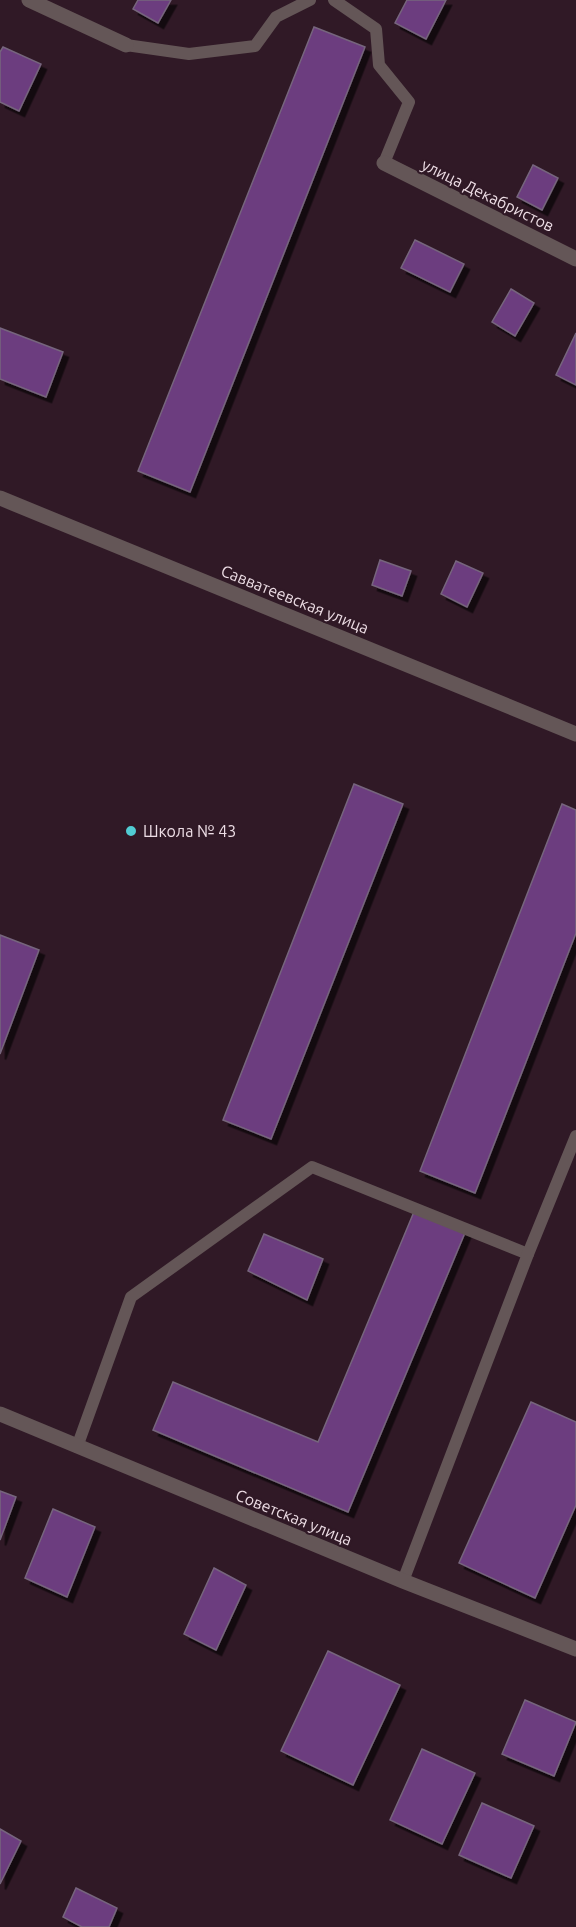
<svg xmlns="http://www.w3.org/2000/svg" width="576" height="1927" font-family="Ubuntu,sans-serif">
<defs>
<filter id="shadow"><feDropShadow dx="5.5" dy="5.5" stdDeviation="0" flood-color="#0009"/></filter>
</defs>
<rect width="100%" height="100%" fill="#301926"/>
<g fill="#6c3c7f" stroke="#76657d" stroke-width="1.5" filter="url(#shadow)">
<path d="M 138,0 L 171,0 L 158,23 L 133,9 Z"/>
<path d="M 407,0 L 446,0 L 426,39 L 395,23 Z"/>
<path d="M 314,27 L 365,47 L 190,492 L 138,471 Z"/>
<path d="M 3,47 L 41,64 L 19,111 L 0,102 L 0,52 Z"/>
<path d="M 533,165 L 558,178 L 542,210 L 517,197 Z"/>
<path d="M 415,240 L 464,264 L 450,292 L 401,268 Z"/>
<path d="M 511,289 L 534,303 L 515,336 L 492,322 Z"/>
<path d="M 0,328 L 63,352 L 46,397 L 0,379 Z"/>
<path d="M 576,333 L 576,385 L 556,375 Z"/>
<path d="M 380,560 L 411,571 L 402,596 L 372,585 Z"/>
<path d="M 456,561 L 483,573 L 467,607 L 441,594 Z"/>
<path d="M 354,784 L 403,804 L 271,1139 L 223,1120 Z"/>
<path d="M 562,804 L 576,810 L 576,933 L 475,1193 L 420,1171 Z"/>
<path d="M 0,935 L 39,950 L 0,1054 Z"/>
<path d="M 416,1207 L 467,1228 L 348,1512 L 153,1430 L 173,1382 L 318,1442 Z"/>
<path d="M 264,1234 L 323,1259 L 307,1300 L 248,1271 Z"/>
<path d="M 531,1402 L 576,1422 L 576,1505 L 535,1598 L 459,1563 Z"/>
<path d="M 0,1491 L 16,1497 L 0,1540 Z"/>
<path d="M 53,1509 L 95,1527 L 67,1597 L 25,1578 Z"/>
<path d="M 214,1568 L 246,1585 L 216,1650 L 184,1634 Z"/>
<path d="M 328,1651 L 400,1685 L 353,1785 L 281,1751 Z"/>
<path d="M 525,1700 L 576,1722 L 554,1776 L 502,1754 Z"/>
<path d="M 422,1749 L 475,1773 L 442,1844 L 390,1820 Z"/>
<path d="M 482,1803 L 534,1826 L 511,1878 L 459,1855 Z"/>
<path d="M 0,1829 L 21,1841 L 0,1884 Z"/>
<path d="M 76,1888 L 117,1908 L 109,1927 L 82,1927 L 63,1917 Z"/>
</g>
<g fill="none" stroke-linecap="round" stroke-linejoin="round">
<g stroke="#645657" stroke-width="12">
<path d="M 334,0 L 376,29 L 379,65 L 409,102 L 384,163"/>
<path d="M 126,45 L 189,54 L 255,46 L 276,17 L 310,0"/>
<path d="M 77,1447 L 131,1297 L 312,1167 L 528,1254"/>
<path d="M 403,1581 L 528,1254 L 576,1136"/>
</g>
<g stroke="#645657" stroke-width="15">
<path d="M 29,0 L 126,45"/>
<path d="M 384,163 L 576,259"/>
<path d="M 0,498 L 576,734"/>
<path d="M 0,1414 L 403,1581 L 576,1649"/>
</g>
</g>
<circle fill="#51ccd3" stroke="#301926" stroke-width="2" cx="131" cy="831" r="6"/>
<g text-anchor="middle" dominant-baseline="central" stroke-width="4.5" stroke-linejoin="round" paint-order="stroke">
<g font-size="16" fill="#eddde5" stroke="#301926">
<text transform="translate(488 195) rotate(26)">улица Декабристов</text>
<text transform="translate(295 599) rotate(22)">Савватеевская улица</text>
<text transform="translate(294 1517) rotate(22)">Советская улица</text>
</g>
<g font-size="16" fill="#eddde5" stroke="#301926" text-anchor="start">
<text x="143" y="831">Школа № 43</text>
</g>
</g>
</svg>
